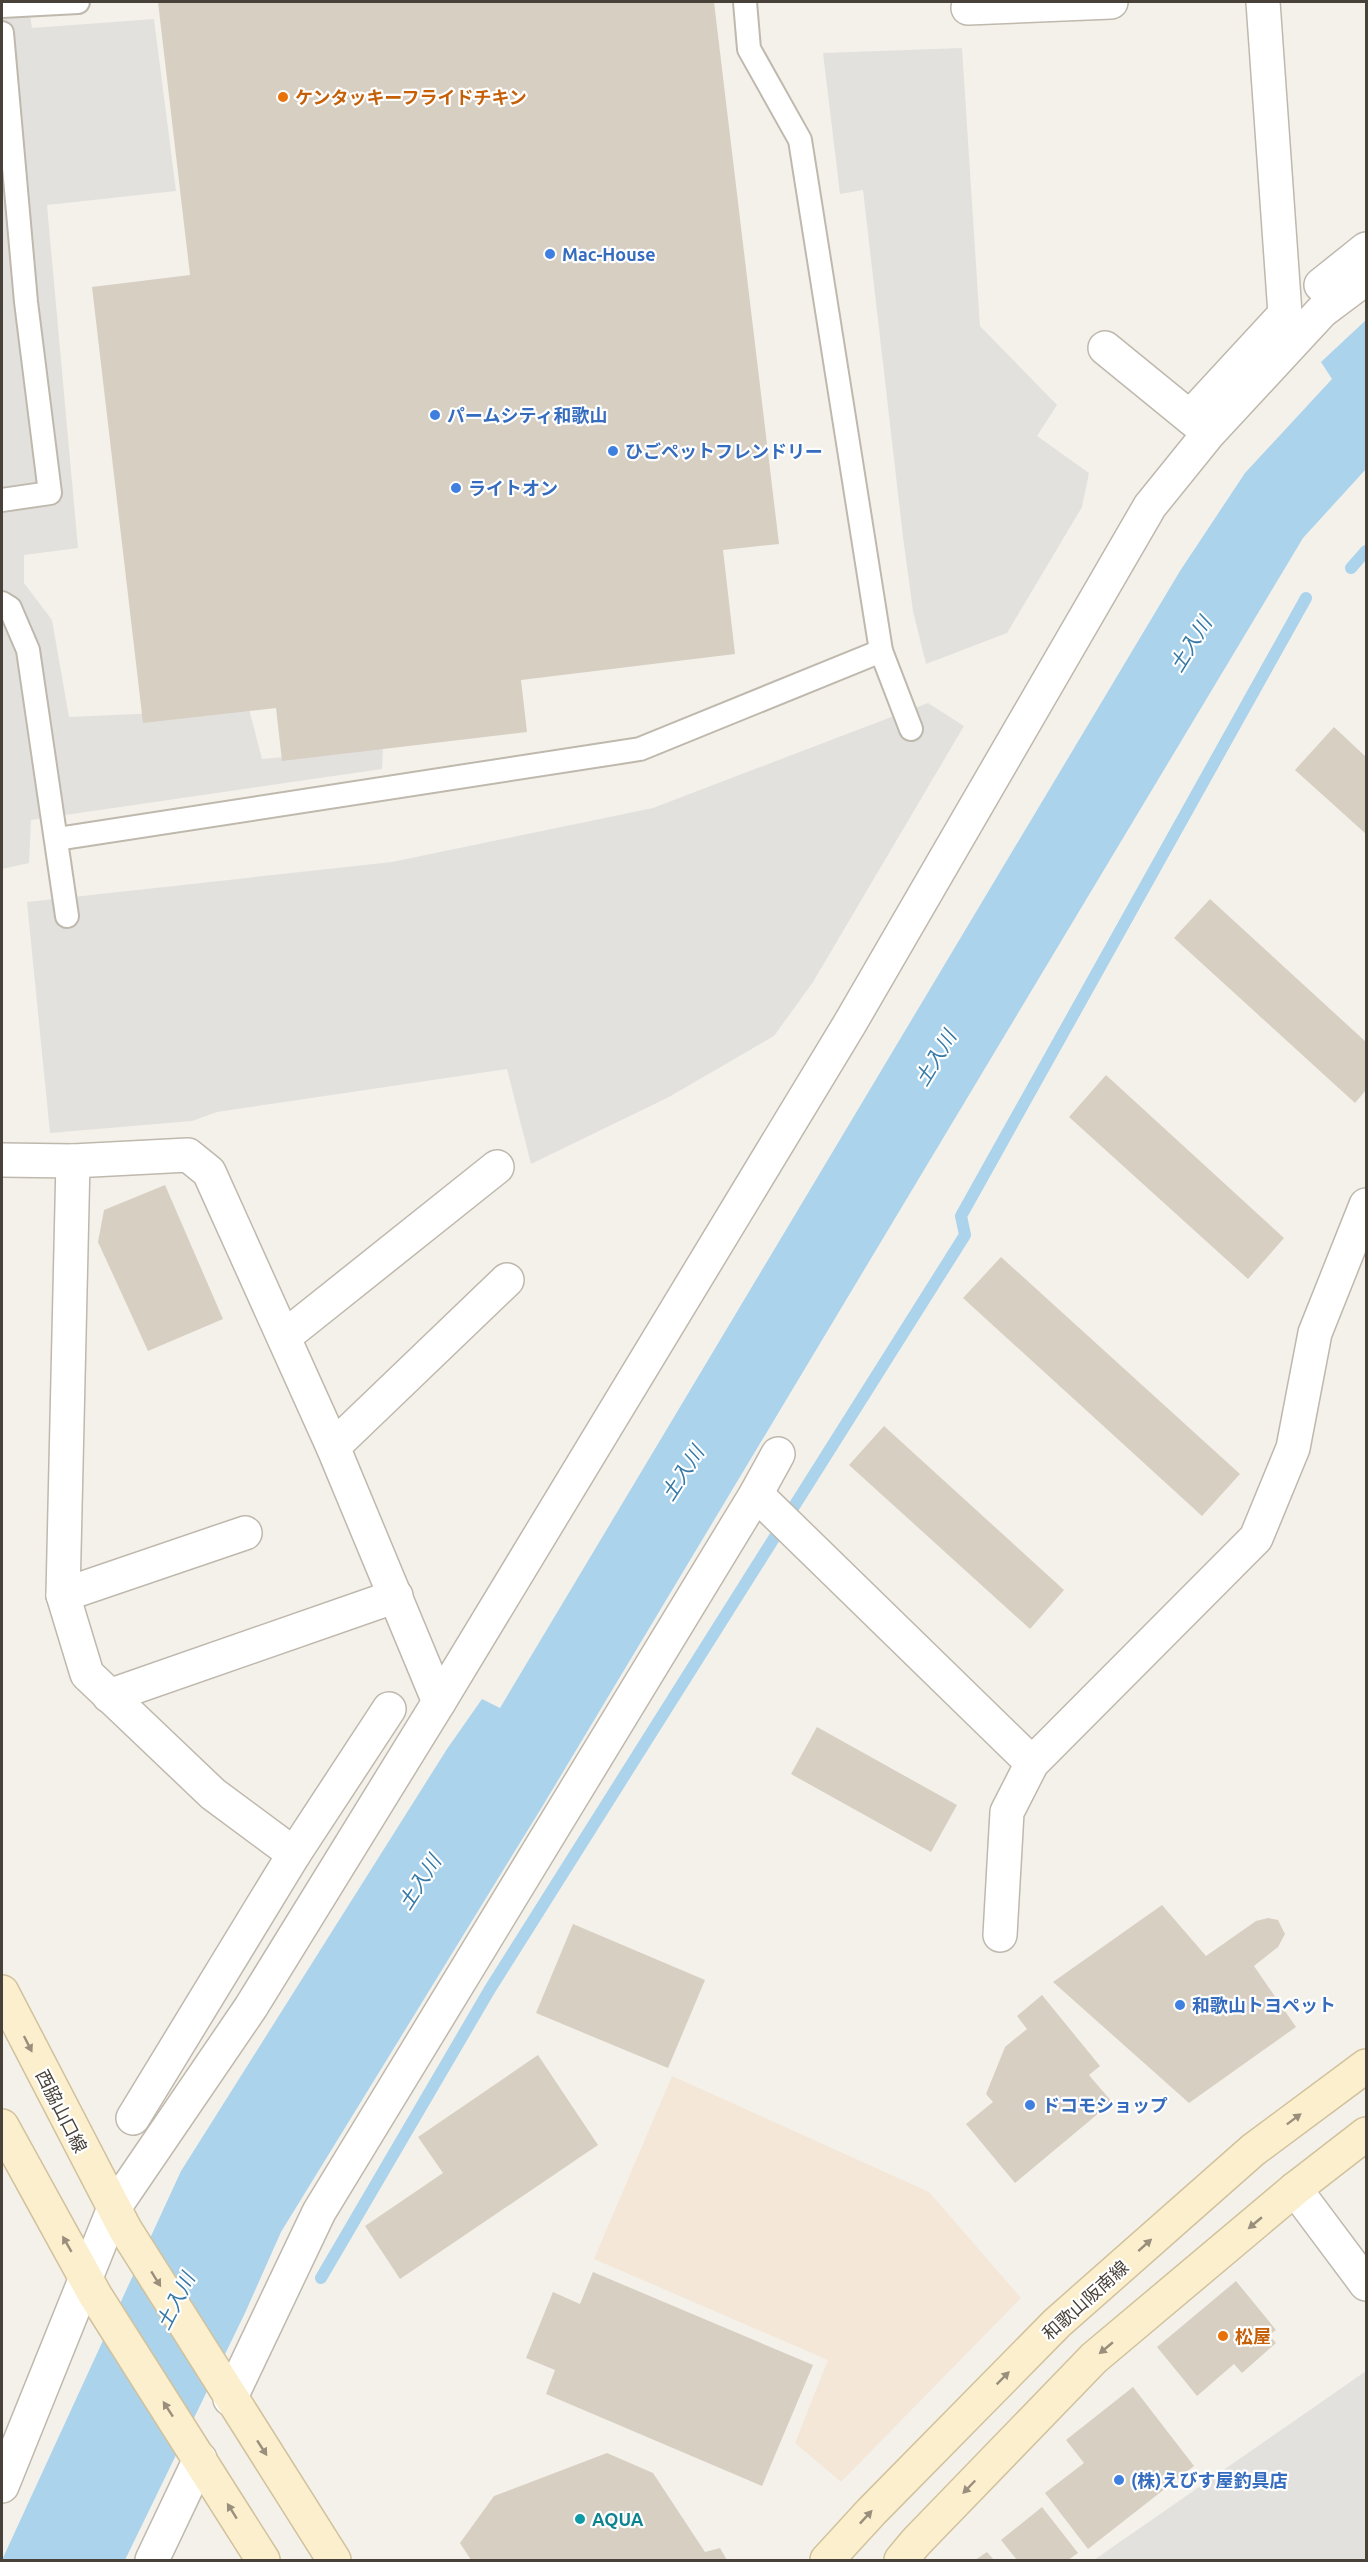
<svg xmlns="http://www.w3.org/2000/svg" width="1368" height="2562" font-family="Ubuntu,'Noto Sans JP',sans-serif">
<rect width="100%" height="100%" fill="#f4f1ea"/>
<path fill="#f4e7d7" d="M 672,2076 L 929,2192 L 1021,2298 L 841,2482 L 795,2443 L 828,2360 L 594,2259 Z"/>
<g fill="#e3e1de">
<path d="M 2,2 L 28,2 L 32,28 L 154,19 L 176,191 L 47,205 L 78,548 L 24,555 L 24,583 L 52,620 L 69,717 L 249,709 L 262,759 L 383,747 L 382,769 L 31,820 L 29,863 L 2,869 Z"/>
<path d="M 962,48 L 980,326 L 1057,405 L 1037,436 L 1089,473 L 1082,507 L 1007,633 L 926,664 L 913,611 L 903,537 L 863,190 L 840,194 L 823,53 Z"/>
<path d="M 928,703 L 964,726 L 813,982 L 774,1036 L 669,1097 L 531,1164 L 507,1069 L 217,1112 L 192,1121 L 50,1133 L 27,902 L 392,862 L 653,808 Z"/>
<path d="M 1366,2371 L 1366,2560 L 1094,2560 Z"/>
</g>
<path fill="#abd3ec" d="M 1366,320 L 1366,469 L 1303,538 L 542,1807 L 281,2232 L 245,2313 L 125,2560 L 2,2560 L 181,2171 L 447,1749 L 482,1699 L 500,1708 L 1180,571 L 1245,473 L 1332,379 L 1321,362 Z"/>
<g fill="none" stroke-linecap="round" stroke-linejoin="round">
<g stroke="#abd3ec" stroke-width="12">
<path d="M 1351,568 L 1366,551"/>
<path d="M 321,2278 L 490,1989 L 965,1235 L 961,1216 L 1306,598"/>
</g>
</g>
<g fill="#d8cfc3">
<path d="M 158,2 L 714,2 L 779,544 L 723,550 L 735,654 L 521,680 L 527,732 L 282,761 L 276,708 L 143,723 L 92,287 L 190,275 Z"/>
<path d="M 1334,727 L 1366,757 L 1366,834 L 1295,770 Z"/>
<path d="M 1210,899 L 1366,1042 L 1366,1090 L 1355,1103 L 1174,938 Z"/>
<path d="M 1106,1075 L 1284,1238 L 1248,1279 L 1069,1117 Z"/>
<path d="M 165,1185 L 223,1319 L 148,1351 L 98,1242 L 104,1210 Z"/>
<path d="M 1001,1257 L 1240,1474 L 1202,1516 L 963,1298 Z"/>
<path d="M 884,1426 L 1064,1590 L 1030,1629 L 849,1465 Z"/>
<path d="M 817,1727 L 957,1805 L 931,1852 L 791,1774 Z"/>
<path d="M 1162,1905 L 1206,1956 L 1256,1921 L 1268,1918 L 1278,1920 L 1285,1934 L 1278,1947 L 1254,1966 L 1296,2027 L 1189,2103 L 1053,1982 Z"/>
<path d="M 573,1924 L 705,1980 L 668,2068 L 536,2013 Z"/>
<path d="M 1042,1995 L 1100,2066 L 1089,2075 L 1112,2102 L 1015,2183 L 966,2124 L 993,2102 L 986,2094 L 1005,2047 L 1027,2029 L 1017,2016 Z"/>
<path d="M 538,2055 L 598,2145 L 400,2279 L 365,2226 L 443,2173 L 418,2137 Z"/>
<path d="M 593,2272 L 813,2365 L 762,2486 L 546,2394 L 555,2370 L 526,2358 L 553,2292 L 580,2304 Z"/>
<path d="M 1236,2281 L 1276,2330 L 1269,2335 L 1276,2343 L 1242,2373 L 1234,2364 L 1197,2396 L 1157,2347 Z"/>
<path d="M 1133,2387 L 1194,2466 L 1088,2549 L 1045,2493 L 1084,2463 L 1066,2440 Z"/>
<path d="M 607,2453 L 653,2473 L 705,2552 L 720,2548 L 727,2560 L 471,2560 L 460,2543 L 494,2496 Z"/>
<path d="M 1042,2507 L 1078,2553 L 1068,2560 L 1017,2560 L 1001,2540 Z"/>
<path d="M 987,2552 L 994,2560 L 975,2560 Z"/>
</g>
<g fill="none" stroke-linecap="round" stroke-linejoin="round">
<g stroke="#bfb8ad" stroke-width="26">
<g id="lane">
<path d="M 745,2 L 749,49 L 800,140 L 881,651 L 911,729"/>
<path d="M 2,6 L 78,2"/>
<path d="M 2,33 L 26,302 L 50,493 L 2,500"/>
<path d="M 2,603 L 10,608 L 28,650 L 67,916"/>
<path d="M 57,839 L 640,749 L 881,651"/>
</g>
</g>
<g stroke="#bfb8ad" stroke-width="36">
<g id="street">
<path d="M 968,8 L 1111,2"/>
<path d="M 1321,285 L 1366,249"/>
<path d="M 1105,348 L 1208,432"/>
<path d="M 1190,417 L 1285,314 L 1263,2"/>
<path d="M 2,1160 L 73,1161 L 188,1155 L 209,1172 L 333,1447 L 439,1702"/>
<path d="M 73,1161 L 63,1595 L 87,1674 L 213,1794 L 294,1854"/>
<path d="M 284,1337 L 497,1167"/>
<path d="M 333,1447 L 507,1280"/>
<path d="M 756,1494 L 1032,1763"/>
<path d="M 63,1595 L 245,1533"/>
<path d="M 109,1696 L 396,1596"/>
<path d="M 1000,1935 L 1007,1812 L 1032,1763 L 1256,1538 L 1293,1448 L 1315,1333 L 1366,1205"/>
<path d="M 133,2118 L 294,1854 L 389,1709"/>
<path d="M 1295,2189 L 1366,2284"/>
<path d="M 230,2399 L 319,2212 L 756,1494 L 778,1454"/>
<path d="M 2,2486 L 114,2208 L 251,2007 L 439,1702 L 849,1025 L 1150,506 L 1209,433 L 1322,311 L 1366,278"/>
<path d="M 152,2560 L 200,2459"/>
</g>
</g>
<g stroke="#d1c29d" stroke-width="36">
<g id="secondary">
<path d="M 2,1992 L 125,2229 L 334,2560"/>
<path d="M 2,2126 L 95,2295 L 263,2560"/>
<path d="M 827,2560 L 871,2512 L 1057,2323 L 1253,2150 L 1366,2066"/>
<path d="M 901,2560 L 916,2542 L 1094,2358 L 1295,2189 L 1366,2134"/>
</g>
</g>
<use href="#lane" stroke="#fff" stroke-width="22"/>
<use href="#street" stroke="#fff" stroke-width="33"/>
<use href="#secondary" stroke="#fbefcd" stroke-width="33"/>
</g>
<defs><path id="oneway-solid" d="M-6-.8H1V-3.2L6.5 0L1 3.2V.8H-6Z" transform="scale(1.5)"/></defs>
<g fill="#998f7c">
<use href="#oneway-solid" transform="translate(28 2044) rotate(63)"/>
<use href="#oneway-solid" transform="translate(1294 2119) rotate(-37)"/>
<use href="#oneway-solid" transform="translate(1255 2223) rotate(140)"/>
<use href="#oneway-solid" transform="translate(67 2244) rotate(-120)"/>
<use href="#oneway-solid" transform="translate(1145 2245) rotate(-42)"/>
<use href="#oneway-solid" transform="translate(156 2279) rotate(58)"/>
<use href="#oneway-solid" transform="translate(1106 2348) rotate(140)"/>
<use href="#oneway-solid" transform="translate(1003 2378) rotate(-45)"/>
<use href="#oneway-solid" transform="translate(168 2409) rotate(-123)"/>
<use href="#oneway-solid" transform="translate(262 2448) rotate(57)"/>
<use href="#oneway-solid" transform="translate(969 2487) rotate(134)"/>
<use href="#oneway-solid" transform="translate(232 2511) rotate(-122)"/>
<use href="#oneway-solid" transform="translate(866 2517) rotate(-47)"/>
</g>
<g fill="#e8710a" stroke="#fff" stroke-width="2">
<circle cx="283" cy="97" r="6"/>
<circle cx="1223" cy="2336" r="6"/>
</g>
<g fill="#3f7fe0" stroke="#fff" stroke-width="2">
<circle cx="550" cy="254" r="6"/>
<circle cx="435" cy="415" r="6"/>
<circle cx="613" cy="451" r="6"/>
<circle cx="456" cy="488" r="6"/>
<circle cx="1180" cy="2005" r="6"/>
<circle cx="1030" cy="2105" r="6"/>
<circle cx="1119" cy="2480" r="6"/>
</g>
<circle fill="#0f9aa8" stroke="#fff" stroke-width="2" cx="580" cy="2519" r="6"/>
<g text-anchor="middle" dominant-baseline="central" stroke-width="4.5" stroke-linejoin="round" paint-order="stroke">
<g font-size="18" font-weight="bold" fill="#c56008" stroke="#fff" text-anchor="start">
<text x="295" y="97">ケンタッキーフライドチキン</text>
<text x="1235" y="2336">松屋</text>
</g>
<g font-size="18" font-weight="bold" fill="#366cbe" stroke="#fff" text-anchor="start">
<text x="562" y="254">Mac-House</text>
<text x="447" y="415">パームシティ和歌山</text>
<text x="625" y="451">ひごペットフレンドリー</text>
<text x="468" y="488">ライトオン</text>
<text x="1192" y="2005">和歌山トヨペット</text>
<text x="1042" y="2105">ドコモショップ</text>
<text x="1131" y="2480">(株)えびす屋釣具店</text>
</g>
<g font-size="18" fill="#484139" stroke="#fff">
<text transform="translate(62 2111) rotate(63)">西脇山口線</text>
<text transform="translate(1085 2300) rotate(-42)">和歌山阪南線</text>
</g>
<g font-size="18" font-weight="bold" fill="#0d838f" stroke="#fff" text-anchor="start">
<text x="592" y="2519">AQUA</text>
</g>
<g font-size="20" font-style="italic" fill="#3679a6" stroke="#fff">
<text transform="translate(1190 644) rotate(-58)">土入川</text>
<text transform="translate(935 1058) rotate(-59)">土入川</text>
<text transform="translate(682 1473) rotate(-57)">土入川</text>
<text transform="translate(419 1882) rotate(-57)">土入川</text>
<text transform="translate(175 2301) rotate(-63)">土入川</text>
</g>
</g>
<rect width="1368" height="2562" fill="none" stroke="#484139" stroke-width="6"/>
</svg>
